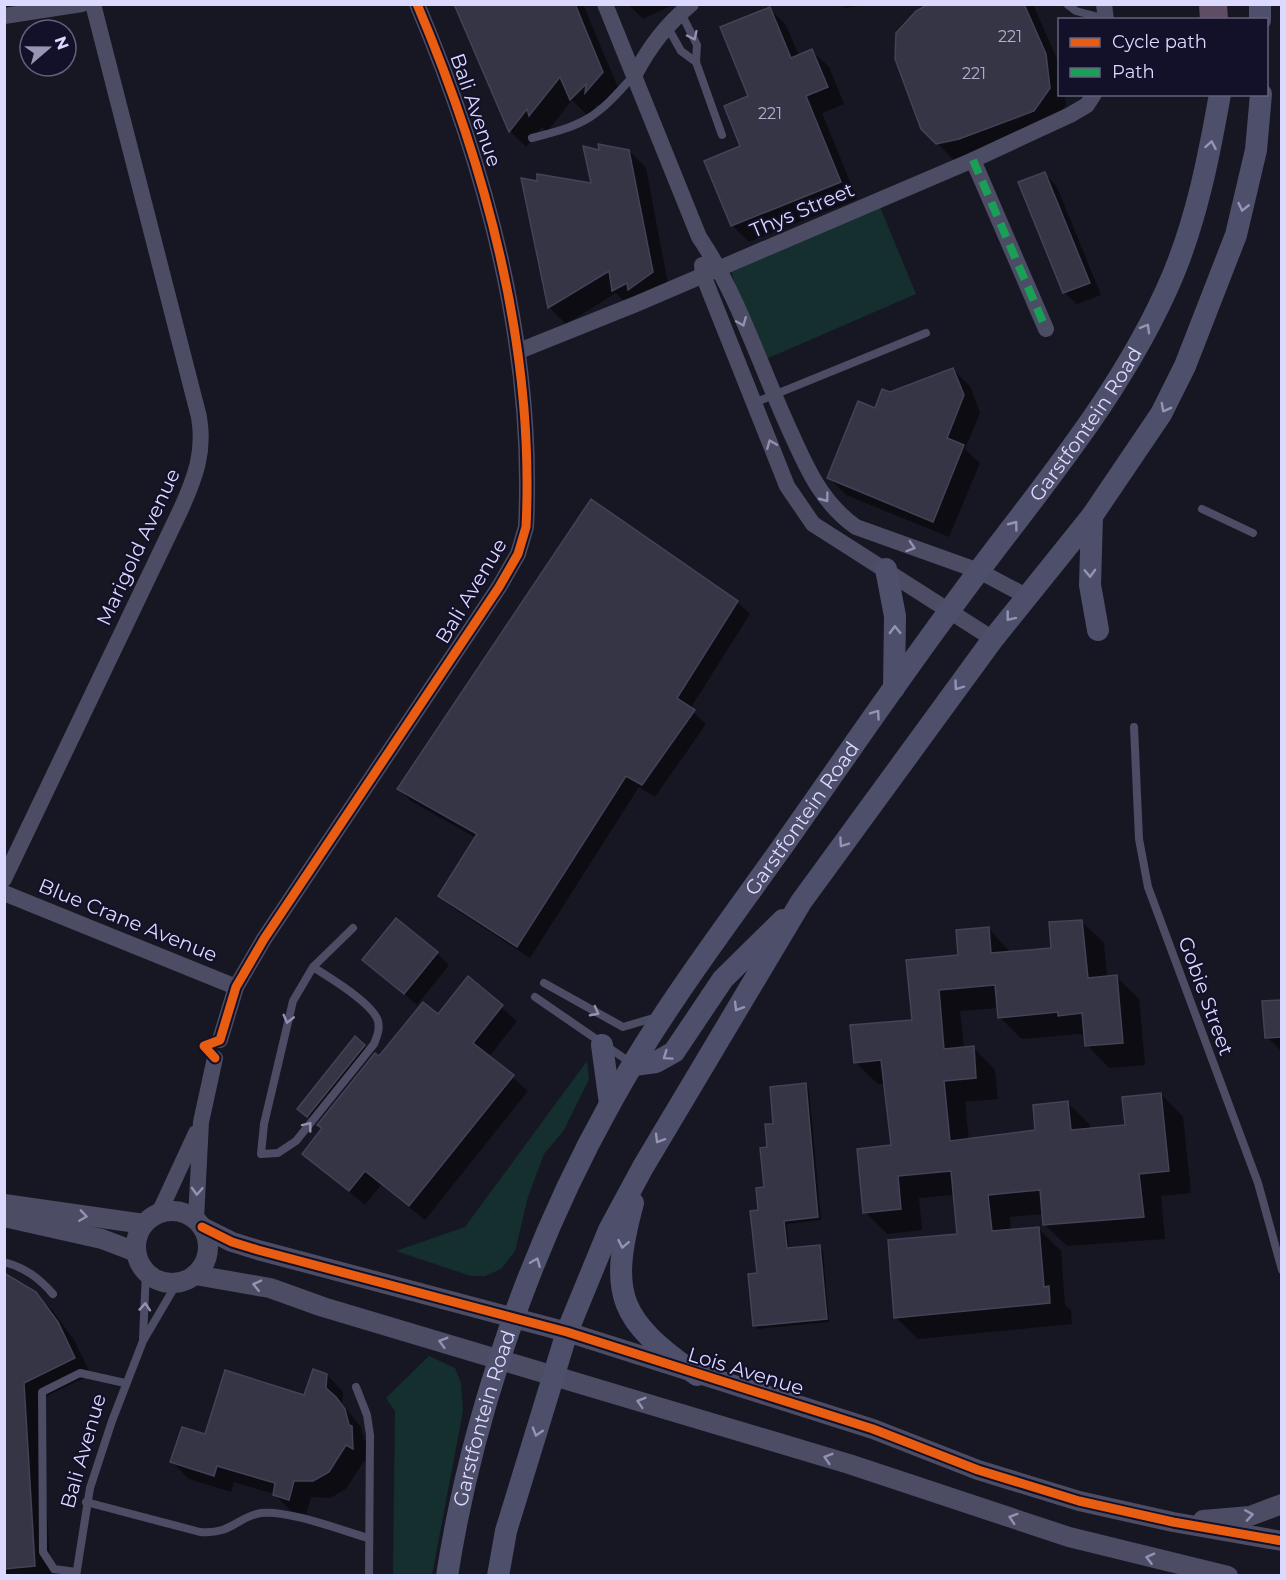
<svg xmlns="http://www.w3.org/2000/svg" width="1286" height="1580" font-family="Montserrat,sans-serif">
<rect width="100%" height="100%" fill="#171723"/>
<g fill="#142f2e">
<path d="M 880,207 L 916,294 L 759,362 L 731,271 Z"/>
<path d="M 587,1061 L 589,1079 L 564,1130 L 544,1154 L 528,1197 L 515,1251 L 501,1269 L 485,1276 L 471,1276 L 396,1251 L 465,1227 Z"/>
<path d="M 429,1356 L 455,1368 L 461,1383 L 463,1411 L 432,1575 L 393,1575 L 395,1411 L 386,1398 Z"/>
</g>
<g fill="#0007">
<path d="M 456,4 L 583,4 L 619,90 L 603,109 L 598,104 L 588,116 L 572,100 L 547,132 L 542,127 L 526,147 L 510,131 Z"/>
<path d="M 628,4 L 675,4 L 643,19 Z"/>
<path d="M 839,4 L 877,4 L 845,8 Z"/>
<path d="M 933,4 L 1033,4 L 1060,66 L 1060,94 L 1065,94 L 1066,105 L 1050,127 L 954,160 L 922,128 Z"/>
<path d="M 769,8 L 786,25 L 799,56 L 812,51 L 829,67 L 844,104 L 822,113 L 857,199 L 749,242 L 733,226 L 706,161 L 742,147 L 750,97 Z"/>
<path d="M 629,151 L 646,168 L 669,289 L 630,307 L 616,293 L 566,324 L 549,307 L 523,180 L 593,185 L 601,152 Z"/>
<path d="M 1045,174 L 1057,187 L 1101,295 L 1077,304 L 1064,292 Z"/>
<path d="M 953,370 L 970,386 L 980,413 L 965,449 L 980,463 L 949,537 L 846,495 L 829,478 L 876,410 Z"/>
<path d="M 592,501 L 737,602 L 750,614 L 690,709 L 706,724 L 655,797 L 639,787 L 530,958 L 453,908 L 440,896 L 476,838 L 411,801 L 399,789 Z"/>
<path d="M 1081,921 L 1104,943 L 1107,978 L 1116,977 L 1139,999 L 1145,1065 L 1109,1068 L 1087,1045 L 1086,1037 L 1079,1034 L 1022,1039 L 999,1017 L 999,1008 L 960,1011 L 964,1048 L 973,1047 L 995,1070 L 998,1099 L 965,1102 L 969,1140 L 1037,1131 L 1068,1103 L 1090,1125 L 1090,1130 L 1127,1126 L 1161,1094 L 1183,1117 L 1191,1193 L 1161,1196 L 1165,1239 L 1067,1246 L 1044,1224 L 1043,1214 L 1010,1217 L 1011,1231 L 1039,1229 L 1061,1251 L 1065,1305 L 1071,1310 L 1072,1324 L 918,1339 L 895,1317 L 959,1236 L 954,1195 L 919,1198 L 922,1230 L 887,1234 L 865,1212 L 893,1147 L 885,1084 L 878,1084 L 855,1062 L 913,1021 L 960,957 L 988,928 L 1011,953 L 1053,949 Z"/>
<path d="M 437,953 L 449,965 L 417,1005 L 364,960 Z"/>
<path d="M 468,978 L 517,1021 L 489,1057 L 528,1091 L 425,1220 L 381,1185 L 365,1205 L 304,1154 L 380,1058 L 438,1016 Z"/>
<path d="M 1282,1001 L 1282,1052 L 1267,1037 L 1264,1003 Z"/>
<path d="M 364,1046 L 368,1049 L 312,1119 L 303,1112 Z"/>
<path d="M 806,1085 L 809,1089 L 821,1220 L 787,1224 L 789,1249 L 819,1247 L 823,1251 L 829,1322 L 758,1329 L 755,1325 L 759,1212 L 765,1188 L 769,1148 L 775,1125 Z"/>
<path d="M 4,1275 L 35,1293 L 52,1310 L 74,1340 L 91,1375 L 40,1399 L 51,1576 L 4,1576 Z"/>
<path d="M 327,1375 L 343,1392 L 342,1404 L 361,1427 L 364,1440 L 369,1444 L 369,1464 L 364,1461 L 346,1489 L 330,1498 L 311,1497 L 306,1515 L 291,1511 L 274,1494 L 234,1482 L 231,1492 L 189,1479 L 172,1462 L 206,1436 L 305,1397 Z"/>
</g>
<g fill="#363545" stroke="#434257" stroke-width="1.5">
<path d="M 454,4 L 575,4 L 603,72 L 585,93 L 586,84 L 570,100 L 560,77 L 529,116 L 527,109 L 509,132 Z"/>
<path d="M 929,4 L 1024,4 L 1046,54 L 1050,88 L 1034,111 L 959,139 L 936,144 L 921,129 L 895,59 L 896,33 L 916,11 Z"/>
<path d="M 770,7 L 791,58 L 812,49 L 828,87 L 806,96 L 841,182 L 731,226 L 704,161 L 740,146 L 724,106 L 748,96 L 720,27 Z"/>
<path d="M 598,144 L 629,150 L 653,272 L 628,290 L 627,283 L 612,291 L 609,271 L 548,308 L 521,178 L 537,181 L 537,174 L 591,183 L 583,146 L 599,150 Z"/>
<path d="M 1045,172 L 1090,283 L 1063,293 L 1018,182 Z"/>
<path d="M 953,368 L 964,395 L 947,438 L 964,445 L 933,522 L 827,478 L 858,401 L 875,408 L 882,389 L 890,392 Z"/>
<path d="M 591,499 L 738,601 L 677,698 L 695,710 L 642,785 L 626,776 L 517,947 L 438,896 L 477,834 L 397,789 Z"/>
<path d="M 396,918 L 438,952 L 404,994 L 362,960 Z"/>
<path d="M 1082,920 L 1088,978 L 1117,975 L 1123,1043 L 1085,1046 L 1082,1013 L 1058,1016 L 1058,1012 L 998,1018 L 995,985 L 939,990 L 944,1049 L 974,1046 L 976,1078 L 944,1081 L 950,1141 L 1035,1130 L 1033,1105 L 1068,1101 L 1071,1130 L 1125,1125 L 1122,1097 L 1161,1093 L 1169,1171 L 1139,1174 L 1144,1217 L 1043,1225 L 1040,1190 L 988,1195 L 992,1231 L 1039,1227 L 1044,1287 L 1049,1286 L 1050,1303 L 894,1318 L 888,1240 L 957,1234 L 951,1171 L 898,1176 L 901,1209 L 863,1213 L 857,1149 L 891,1145 L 881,1060 L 854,1063 L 850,1025 L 912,1020 L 906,960 L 958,955 L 956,930 L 989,927 L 991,953 L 1051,948 L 1049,922 Z"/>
<path d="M 468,976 L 503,1005 L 473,1043 L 514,1075 L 409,1206 L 365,1171 L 349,1191 L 302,1154 L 322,1128 L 317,1125 L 375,1053 L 379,1056 L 423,1002 L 438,1014 Z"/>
<path d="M 1281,1000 L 1281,1037 L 1265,1038 L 1262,1001 Z"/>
<path d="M 355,1036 L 365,1045 L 307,1117 L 297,1109 Z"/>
<path d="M 806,1083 L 818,1217 L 784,1221 L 787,1248 L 820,1245 L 827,1319 L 753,1326 L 748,1274 L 757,1273 L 750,1211 L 758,1210 L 756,1188 L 764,1187 L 760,1148 L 767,1147 L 765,1124 L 773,1124 L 770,1087 Z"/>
<path d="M 4,1273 L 36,1292 L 58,1322 L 75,1358 L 24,1383 L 35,1566 L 4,1569 Z"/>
<path d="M 313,1369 L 327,1374 L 326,1388 L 336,1397 L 345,1409 L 349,1425 L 352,1426 L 353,1449 L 346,1445 L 329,1472 L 313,1481 L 294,1481 L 289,1500 L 273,1495 L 275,1483 L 217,1466 L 214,1476 L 170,1462 L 182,1427 L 205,1434 L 225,1370 L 304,1395 Z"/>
</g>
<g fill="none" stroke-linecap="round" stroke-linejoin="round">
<g stroke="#4c4c64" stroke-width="8">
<path d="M 1067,4 L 1076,11 L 1106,19"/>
<path d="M 681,13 L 697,45 L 696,62 L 722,135"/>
<path d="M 667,26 L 681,51 L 696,62"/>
<path d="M 532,138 C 588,124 596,118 635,74"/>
<path d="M 754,403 L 926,333"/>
<path d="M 1202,509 L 1253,533"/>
<path d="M 1134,727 L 1139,839 L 1148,887 L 1258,1183 L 1282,1270"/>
<path d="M 313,967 C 328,977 373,1003 378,1021 C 380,1030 377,1036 374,1044 L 296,1141 L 278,1153 L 261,1154 L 264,1124 L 293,1001 L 313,967 L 353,928"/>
<path d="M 544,983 L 623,1027 L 657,1017"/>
<path d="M 535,997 L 631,1063"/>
<path d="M 4,1262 C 26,1268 39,1278 53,1294"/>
<path d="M 143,1338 L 146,1272"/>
<path d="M 356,1387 L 367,1415 L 370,1435 L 369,1576"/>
<path d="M 86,1502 L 200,1532 C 231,1535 237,1517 261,1513 C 288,1510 341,1530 368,1538"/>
<path d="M 76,1572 L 54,1569 L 43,1552 L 42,1392 L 80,1373 L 125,1383"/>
<path d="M 76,1576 L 90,1488 L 112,1421 L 143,1341 L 177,1283"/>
</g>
<g stroke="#4c4c64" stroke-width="16">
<path d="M 605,4 L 699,237 C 736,291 759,362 786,422 C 804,462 819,501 856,527 L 979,571 L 1026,596"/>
<path d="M 1104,4 L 1106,20"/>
<path d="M 4,16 L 82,4"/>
<path d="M 635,74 C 650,46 666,25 691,4"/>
<path d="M 973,160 L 1046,329"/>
<path d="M 702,265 L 703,275 L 787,486 L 813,524 L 993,639"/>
<path d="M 519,351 L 636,304 L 973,160 L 1070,115 L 1087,105 L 1094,94"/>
<path d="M 4,879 L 181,509 C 195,478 205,452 199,417 L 93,4"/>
<path d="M 4,893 L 236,987"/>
<path d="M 220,1040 L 236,987 L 264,939 L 499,587 L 518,554 L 526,527 C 535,347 487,169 417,4"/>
<path d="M 159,1213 L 196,1133"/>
<path d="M 196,1219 L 201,1122 L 215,1058"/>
</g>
<g stroke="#4c4c64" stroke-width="20">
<path d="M 4,1204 L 144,1224"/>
<circle cx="172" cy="1247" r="36"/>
<path d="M 4,1217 L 102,1239 L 136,1252"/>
<path d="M 202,1227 L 232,1242 L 258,1250 L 567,1332 L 873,1429 L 978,1470 L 1079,1501 L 1173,1522 L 1282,1541"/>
<path d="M 195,1275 L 270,1288 L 323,1307 L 849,1464 L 1069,1537 L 1228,1576"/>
<path d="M 1203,1520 L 1250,1516 L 1282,1504"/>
</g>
<g stroke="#4e4f6a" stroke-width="22">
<path d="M 1260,4 L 1260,20"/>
<path d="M 1092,516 L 1090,585 L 1098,630"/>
<path d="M 886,569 L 895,616 L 894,688"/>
<path d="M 602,1045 L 610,1104"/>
<path d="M 634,1065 L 656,1062 L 674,1052 L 723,979 L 783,920"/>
<path d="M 633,1203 C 608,1296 619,1320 697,1375"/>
<path id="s1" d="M 447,1576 C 472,1415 531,1246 610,1104 C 659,1014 721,933 780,850 C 836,771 890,691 947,614 C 1026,504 1120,401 1173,275 C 1197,217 1209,156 1220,94"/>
<path d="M 498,1576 L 506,1531 L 567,1332 L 609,1230 L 643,1167 L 801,902 L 993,639 L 1092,516 L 1161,414 L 1185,366 L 1236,235 L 1256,150 L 1261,94"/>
</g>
<path stroke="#5e4d64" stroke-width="28" d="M 1213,4 L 1214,20"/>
<path stroke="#1a9f57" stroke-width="8" stroke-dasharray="15 8" stroke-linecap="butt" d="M 973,160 L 1046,329"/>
<g stroke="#131129" stroke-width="13">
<g id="cycleway">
<path d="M 215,1058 L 204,1046 L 220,1040 L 236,987 L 264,939 L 499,587 L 518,554 L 526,527 C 535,347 487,169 417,4"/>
<path d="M 202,1227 L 232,1242 L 258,1250 L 567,1332 L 873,1429 L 978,1470 L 1079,1501 L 1173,1522 L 1282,1541"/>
</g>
</g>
<use href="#cycleway" stroke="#e95d12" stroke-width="9"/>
</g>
<defs><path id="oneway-chevron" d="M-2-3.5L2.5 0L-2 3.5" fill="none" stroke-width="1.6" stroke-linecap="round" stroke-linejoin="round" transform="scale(1.5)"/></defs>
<g stroke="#9492b2">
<use href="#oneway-chevron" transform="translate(693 36) rotate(65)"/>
<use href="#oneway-chevron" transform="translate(742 322) rotate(68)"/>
<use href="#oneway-chevron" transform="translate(771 444) rotate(-112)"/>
<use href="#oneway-chevron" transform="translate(825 498) rotate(53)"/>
<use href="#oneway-chevron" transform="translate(911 547) rotate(18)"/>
<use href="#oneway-chevron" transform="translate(595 1012) rotate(28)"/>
<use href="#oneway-chevron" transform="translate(288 1019) rotate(104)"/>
<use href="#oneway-chevron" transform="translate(308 1126) rotate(-52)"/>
<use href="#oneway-chevron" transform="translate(197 1191) rotate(93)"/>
<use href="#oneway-chevron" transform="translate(83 1216) rotate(8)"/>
<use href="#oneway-chevron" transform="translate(257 1285) rotate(-167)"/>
<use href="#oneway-chevron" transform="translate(145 1307) rotate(-86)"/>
<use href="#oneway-chevron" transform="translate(443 1342) rotate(-164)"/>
<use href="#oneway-chevron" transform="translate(641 1402) rotate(-163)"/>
<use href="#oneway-chevron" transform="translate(828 1458) rotate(-163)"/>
<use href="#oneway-chevron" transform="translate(1249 1515) rotate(-9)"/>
<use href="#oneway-chevron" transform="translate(1013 1518) rotate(-162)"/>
<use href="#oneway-chevron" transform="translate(1150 1558) rotate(-166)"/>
</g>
<g stroke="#9494b4">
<use href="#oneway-chevron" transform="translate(1211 145) rotate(-80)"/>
<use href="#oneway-chevron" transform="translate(1243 207) rotate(103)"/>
<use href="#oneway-chevron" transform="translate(1146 328) rotate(-60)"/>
<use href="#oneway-chevron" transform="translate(1165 408) rotate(118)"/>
<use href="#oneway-chevron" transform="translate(1014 525) rotate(-53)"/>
<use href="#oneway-chevron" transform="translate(1090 573) rotate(88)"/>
<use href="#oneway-chevron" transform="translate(1010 617) rotate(128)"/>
<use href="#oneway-chevron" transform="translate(895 630) rotate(-91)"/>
<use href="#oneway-chevron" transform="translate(958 686) rotate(126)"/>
<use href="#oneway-chevron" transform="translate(876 714) rotate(-55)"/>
<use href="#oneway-chevron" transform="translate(843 843) rotate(125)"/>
<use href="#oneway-chevron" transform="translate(738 1007) rotate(121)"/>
<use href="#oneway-chevron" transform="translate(667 1056) rotate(145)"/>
<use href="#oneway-chevron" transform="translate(659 1139) rotate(121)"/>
<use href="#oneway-chevron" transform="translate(623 1244) rotate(101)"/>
<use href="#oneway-chevron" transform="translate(536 1262) rotate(-68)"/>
<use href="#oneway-chevron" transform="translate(537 1432) rotate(107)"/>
</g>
<g text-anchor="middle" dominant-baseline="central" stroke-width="4.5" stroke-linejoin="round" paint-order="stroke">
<g font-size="16" fill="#b2b0d0">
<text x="1010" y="36">221</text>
<text x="974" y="73">221</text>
<text x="770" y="113">221</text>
</g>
<g font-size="20" fill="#dbd9ff" stroke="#131129">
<text transform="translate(476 110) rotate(71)">Bali Avenue</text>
<text transform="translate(802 210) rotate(-23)">Thys Street</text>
<text stroke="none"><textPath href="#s1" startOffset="1332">Garstfontein Road</textPath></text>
<text transform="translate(138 547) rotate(-65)">Marigold Avenue</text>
<text transform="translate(471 591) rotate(-59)">Bali Avenue</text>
<text stroke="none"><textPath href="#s1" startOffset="846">Garstfontein Road</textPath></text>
<text transform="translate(128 920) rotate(22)">Blue Crane Avenue</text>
<text transform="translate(1206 996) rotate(70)">Gobie Street</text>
<text transform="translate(746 1371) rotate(17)">Lois Avenue</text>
<text stroke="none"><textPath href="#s1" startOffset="162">Garstfontein Road</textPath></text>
<text transform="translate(83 1451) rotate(-74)">Bali Avenue</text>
</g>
</g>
<rect width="1286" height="1580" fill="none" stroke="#dbd9ff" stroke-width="12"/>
<rect x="1058" y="18" width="210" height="78" fill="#131129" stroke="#63617f" stroke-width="1.5"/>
<rect x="1070" y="38" width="30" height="9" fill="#e95d12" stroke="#63617f" stroke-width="1.5"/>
<text x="1112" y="48" font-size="18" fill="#dbd9ff">Cycle path</text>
<rect x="1070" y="68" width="30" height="9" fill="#1a9f57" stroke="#63617f" stroke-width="1.5"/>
<text x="1112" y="78" font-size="18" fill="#dbd9ff">Path</text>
<g transform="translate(48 48) rotate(70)"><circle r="28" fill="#131129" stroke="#63617f" stroke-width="1.5"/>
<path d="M0-4.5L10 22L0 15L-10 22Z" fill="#9695b2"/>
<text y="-9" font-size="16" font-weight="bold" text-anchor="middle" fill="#dbd9ff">N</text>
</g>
</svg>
